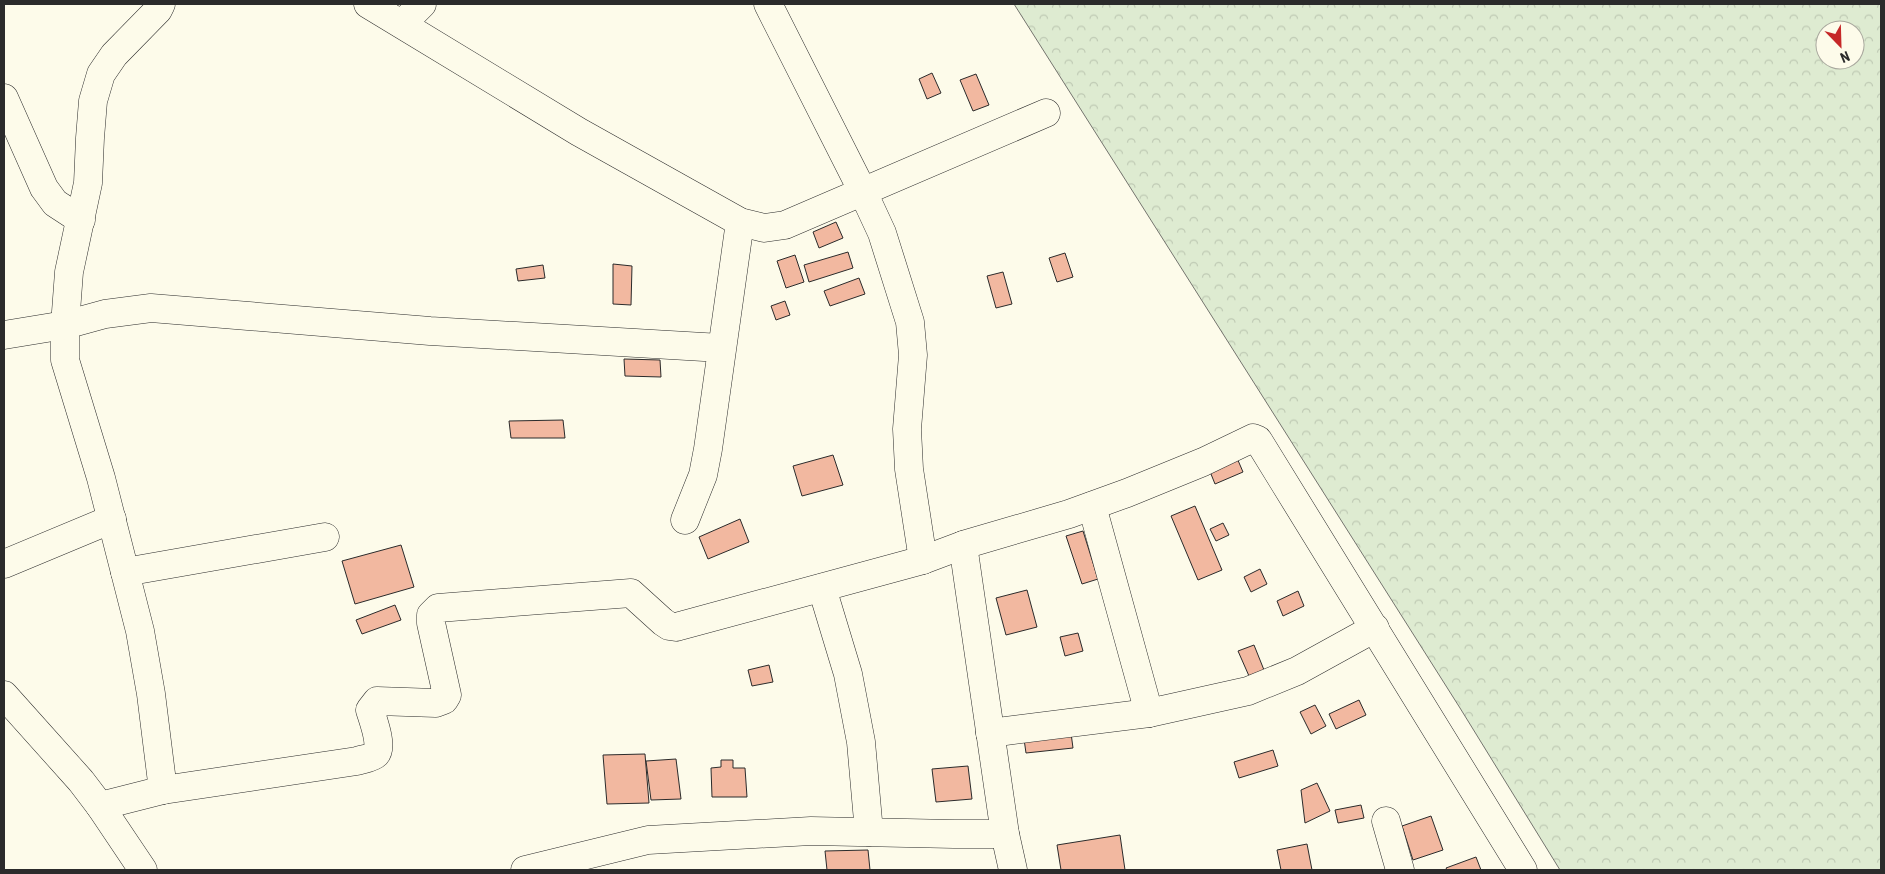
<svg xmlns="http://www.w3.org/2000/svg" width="1885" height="874" font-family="'Roboto Condensed',sans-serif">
<defs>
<pattern id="forest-crowns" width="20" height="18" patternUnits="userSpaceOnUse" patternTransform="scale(1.25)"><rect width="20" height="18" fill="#deebd1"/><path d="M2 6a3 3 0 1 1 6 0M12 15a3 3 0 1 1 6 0" fill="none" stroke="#bfcab4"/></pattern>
</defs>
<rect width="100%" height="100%" fill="#fdfbea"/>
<path fill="url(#forest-crowns)" stroke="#74746e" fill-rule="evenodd" d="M 1014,4 L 1881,4 L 1881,870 L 1560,870 L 1460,708 ZM 1825,30 L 1855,30 L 1855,60 L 1825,60 Z"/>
<g fill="#f2b8a0" stroke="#2b2b2b">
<path d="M 932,73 L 941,93 L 927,99 L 919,79 Z"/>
<path d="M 976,74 L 989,105 L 973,111 L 960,80 Z"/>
<path d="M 836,222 L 843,238 L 819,248 L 813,232 Z"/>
<path d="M 848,252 L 853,268 L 809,282 L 804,265 Z"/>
<path d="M 1065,253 L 1073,277 L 1057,282 L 1049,258 Z"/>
<path d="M 795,255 L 804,282 L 786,288 L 777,261 Z"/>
<path d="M 613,264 L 632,266 L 631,305 L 613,304 Z"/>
<path d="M 543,265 L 545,278 L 518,281 L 516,269 Z"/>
<path d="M 1003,272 L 1012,304 L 996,308 L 987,276 Z"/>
<path d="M 859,278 L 865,294 L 830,306 L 824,291 Z"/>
<path d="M 785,301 L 790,315 L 776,320 L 771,306 Z"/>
<path d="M 624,359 L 660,360 L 661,377 L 625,376 Z"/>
<path d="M 563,420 L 565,438 L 511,438 L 509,421 Z"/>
<path d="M 833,455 L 843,485 L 802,496 L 793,466 Z"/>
<path d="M 1237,458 L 1243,472 L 1215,484 L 1209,469 Z"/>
<path d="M 1195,506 L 1222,570 L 1198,580 L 1171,516 Z"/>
<path d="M 740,519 L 749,542 L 708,559 L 699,537 Z"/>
<path d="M 1223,523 L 1229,535 L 1216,541 L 1210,529 Z"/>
<path d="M 1083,531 L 1098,579 L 1082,584 L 1066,536 Z"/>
<path d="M 401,545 L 414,587 L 355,604 L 342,561 Z"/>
<path d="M 1260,569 L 1267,584 L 1251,592 L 1244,577 Z"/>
<path d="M 1027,590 L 1037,627 L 1006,635 L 996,598 Z"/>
<path d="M 1298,591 L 1304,606 L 1283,616 L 1277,601 Z"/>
<path d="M 395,605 L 401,620 L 362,634 L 356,620 Z"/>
<path d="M 1078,633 L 1083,651 L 1065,656 L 1060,637 Z"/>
<path d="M 1254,645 L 1264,670 L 1249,676 L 1238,651 Z"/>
<path d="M 769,665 L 773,682 L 752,686 L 748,670 Z"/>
<path d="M 1359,700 L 1366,715 L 1336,729 L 1329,714 Z"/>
<path d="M 1315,705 L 1326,726 L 1311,734 L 1300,712 Z"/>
<path d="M 1071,733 L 1073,748 L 1026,753 L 1024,739 Z"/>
<path d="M 1273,750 L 1278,766 L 1239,778 L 1234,762 Z"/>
<path d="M 645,754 L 649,803 L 607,804 L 603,755 Z"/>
<path d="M 676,759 L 681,799 L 651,800 L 646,761 Z"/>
<path d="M 721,760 L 733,760 L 733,768 L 745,768 L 747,797 L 712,797 L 711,768 L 721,767 Z"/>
<path d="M 968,766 L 972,799 L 936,802 L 932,769 Z"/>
<path d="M 1317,783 L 1330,811 L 1305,823 L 1301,790 Z"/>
<path d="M 1361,805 L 1364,818 L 1338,823 L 1335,810 Z"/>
<path d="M 1431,816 L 1443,850 L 1413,860 L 1402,826 Z"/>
<path d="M 1120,835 L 1125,870 L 1061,870 L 1057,845 Z"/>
<path d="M 1307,844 L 1312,870 L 1281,870 L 1277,850 Z"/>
<path d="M 868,850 L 870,870 L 827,870 L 825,851 Z"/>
<path d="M 1476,857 L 1481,870 L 1447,870 L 1446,868 Z"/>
</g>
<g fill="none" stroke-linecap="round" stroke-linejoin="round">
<g stroke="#2b2b2b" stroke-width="29">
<g id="minor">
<path d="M 161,4 L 158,10 L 114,55 L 101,74 L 93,101 L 90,138 L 88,183 L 69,272 L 65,325 L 65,360 L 101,478 L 140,631 L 151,694 L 163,790"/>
<path d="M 368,4 L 579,132 L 740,222 L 764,228 L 785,225 L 1046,113"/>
<path d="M 768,4 L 863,192 L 882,233 L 910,322 L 913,355 L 907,429 L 909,469 L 923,560"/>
<path d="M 402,24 L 422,4"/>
<path d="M 4,98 L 44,188 L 55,203 L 81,220"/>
<path d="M 4,335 L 65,325 L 105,314 L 151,308 L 430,331 L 721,348"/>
<path d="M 1092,506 L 1149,713"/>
<path d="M 685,520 L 703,475 L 708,449 L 740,222"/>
<path d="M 963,545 L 1005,834 L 1013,870"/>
<path d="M 4,564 L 112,519"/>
<path d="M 125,572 L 325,537"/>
<path d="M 822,588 L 848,674 L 861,742 L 869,832"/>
<path d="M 4,695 L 81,781 L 100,806 L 143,870"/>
<path d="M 990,733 L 1149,713 L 1248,691 L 1297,671 L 1375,628"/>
<path d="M 100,806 L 163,790 L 357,761 C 363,759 372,758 376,754 C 383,746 373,720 370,710 L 377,701 L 436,703 L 444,700 L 447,695 L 431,623 L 431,615 L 438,608 L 631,593 L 663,622 L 669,626 L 676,627 L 923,560 L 963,545 L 1069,514 L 1127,493 L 1203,462 L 1253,438 L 1258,440 L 1523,870"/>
<path d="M 1386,821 L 1400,870"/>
<path d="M 525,870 L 648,840 L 811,831 L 954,834 L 1005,834"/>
</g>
</g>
<use href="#minor" stroke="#fdfbea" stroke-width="28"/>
</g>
<rect width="1885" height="874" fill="none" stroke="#2b2b2b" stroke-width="10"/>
<g transform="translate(1840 45) rotate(157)"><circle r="24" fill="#fdfbea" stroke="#a9a89e"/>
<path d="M0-4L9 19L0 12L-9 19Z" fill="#c62828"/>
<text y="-8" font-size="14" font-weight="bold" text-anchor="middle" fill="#2b2b2b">N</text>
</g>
</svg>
